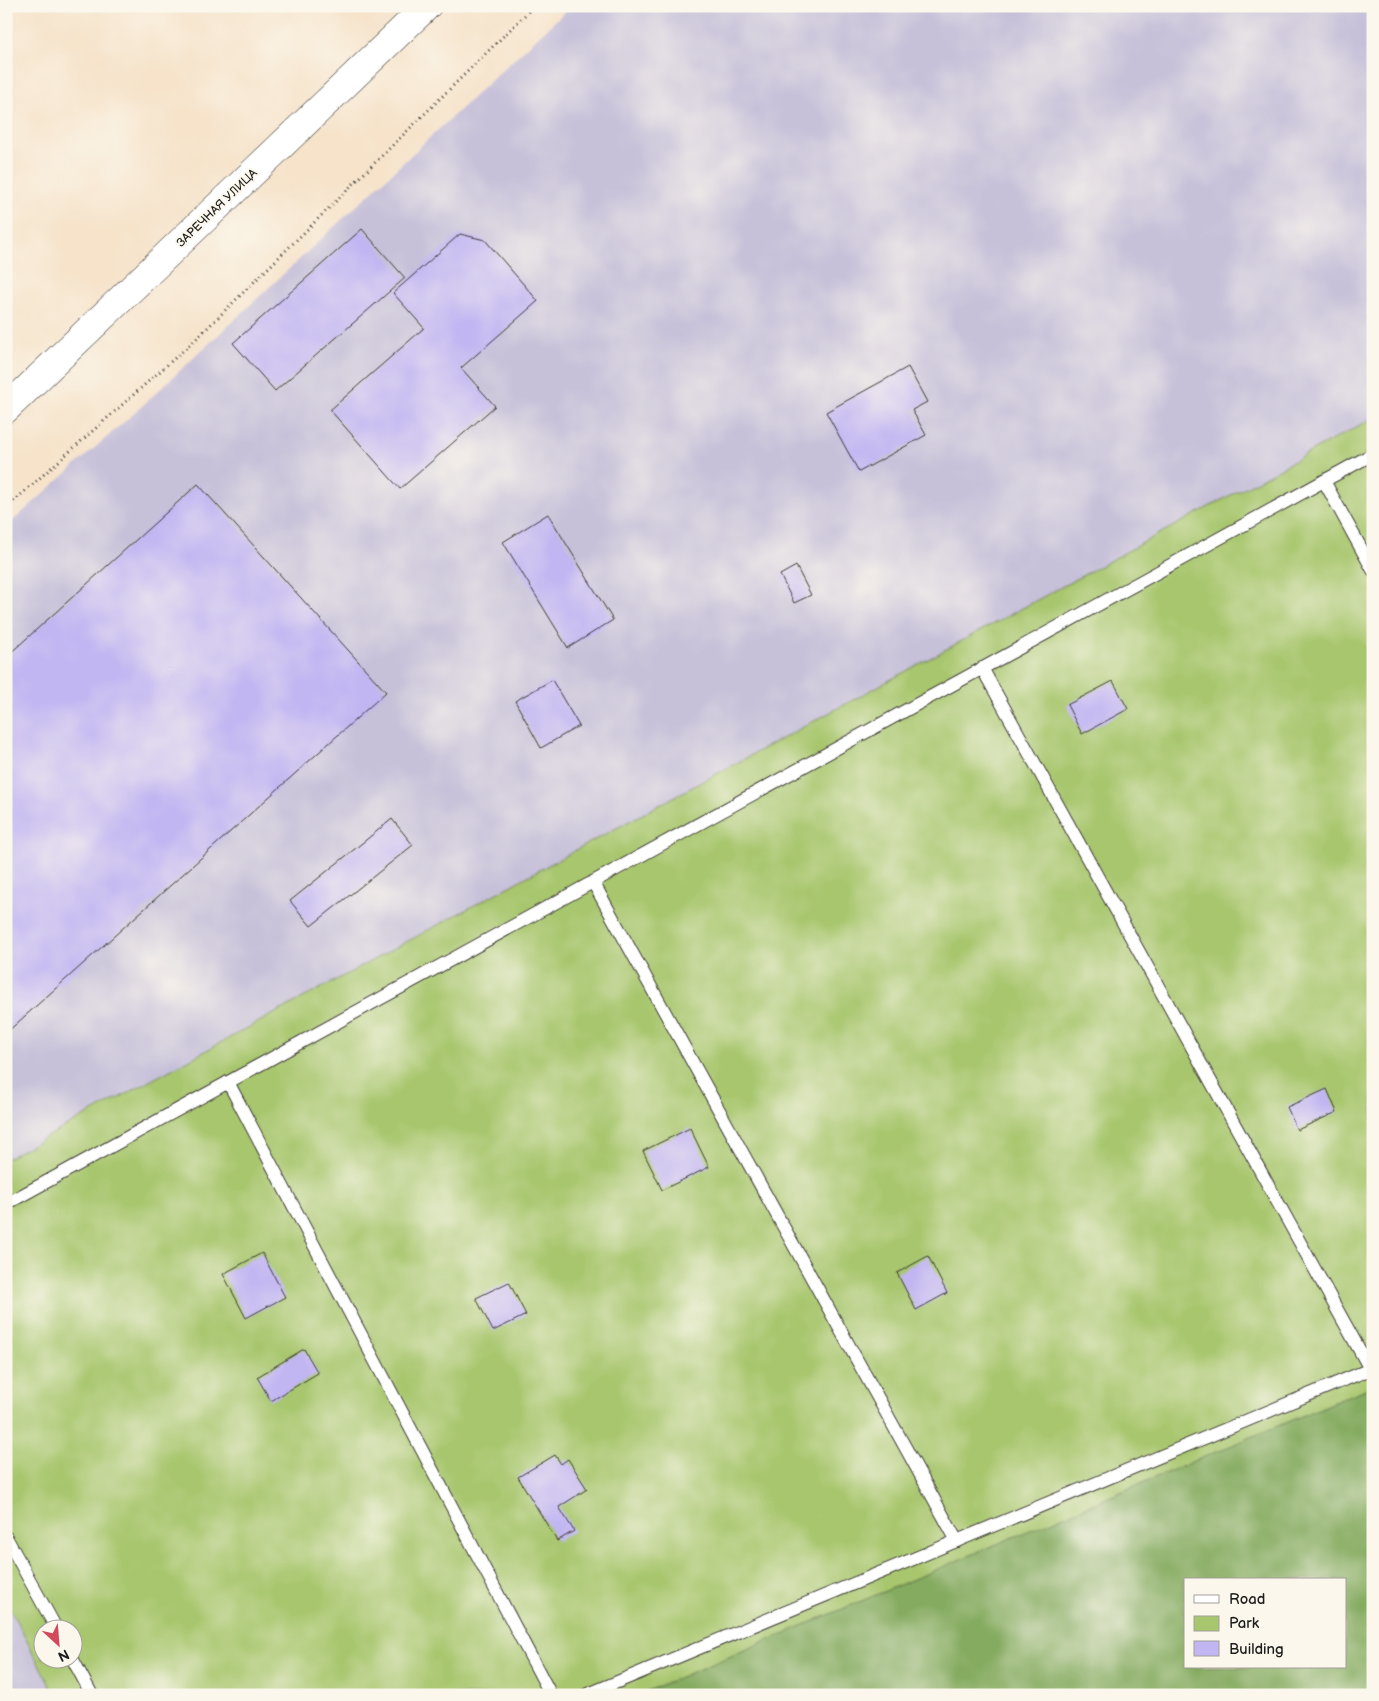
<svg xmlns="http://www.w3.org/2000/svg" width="1379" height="1701" font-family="'Balsamiq Sans',sans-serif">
<rect width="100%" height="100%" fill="#fbf7ec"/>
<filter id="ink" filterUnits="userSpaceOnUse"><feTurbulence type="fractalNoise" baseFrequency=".02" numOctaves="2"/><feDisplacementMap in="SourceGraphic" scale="10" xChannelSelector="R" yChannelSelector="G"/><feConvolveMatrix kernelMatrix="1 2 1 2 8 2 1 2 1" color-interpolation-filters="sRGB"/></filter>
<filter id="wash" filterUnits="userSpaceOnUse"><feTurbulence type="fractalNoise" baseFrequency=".0096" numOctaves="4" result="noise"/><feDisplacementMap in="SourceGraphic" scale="20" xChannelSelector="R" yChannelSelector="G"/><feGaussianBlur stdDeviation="1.12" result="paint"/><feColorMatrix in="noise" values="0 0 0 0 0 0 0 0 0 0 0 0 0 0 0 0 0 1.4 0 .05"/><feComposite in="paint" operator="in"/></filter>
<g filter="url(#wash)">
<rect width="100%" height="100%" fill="#f6e3ca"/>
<g fill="#c6c0d9">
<path d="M 571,6 L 1373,6 L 1373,418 L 6,1159 L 6,527 L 142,406 Z"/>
<path d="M 6,1601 L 55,1695 L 6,1695 Z"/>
</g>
<path fill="#a7c66d" stroke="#627144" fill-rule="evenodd" d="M 1373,418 L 1373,1386 L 638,1695 L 55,1695 L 6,1601 L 6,1159 ZM 42,1628 L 72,1628 L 72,1658 L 42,1658 Z"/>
<path fill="#85ab60" stroke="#50643e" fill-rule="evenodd" d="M 1373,1386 L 1373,1695 L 638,1695 ZM 1185,1580 L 1345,1580 L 1345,1667 L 1185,1667 Z"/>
<g id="blocks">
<g fill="#c1b5f2">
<path d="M 362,229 L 405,278 L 275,391 L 233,343 Z"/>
<path d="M 460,234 L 485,240 L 538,301 L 461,368 L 495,406 L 400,489 L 330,410 L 424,328 L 393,293 Z"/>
<path d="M 908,367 L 927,402 L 912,410 L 926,435 L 859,472 L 826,412 Z"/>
<path d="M 198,484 L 386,692 L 6,1033 L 6,657 Z"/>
<path d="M 548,514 L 613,620 L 568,648 L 503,542 Z"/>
<path d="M 796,566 L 811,595 L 794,603 L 780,575 Z"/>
<path d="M 552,680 L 579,726 L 541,748 L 515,701 Z"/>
<path d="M 1113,681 L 1128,709 L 1082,734 L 1067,705 Z"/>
<path d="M 392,819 L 413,845 L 311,926 L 290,901 Z"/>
<path d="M 1327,1089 L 1337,1112 L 1297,1130 L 1287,1107 Z"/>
<path d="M 690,1128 L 709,1167 L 662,1190 L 643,1151 Z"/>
<path d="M 262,1253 L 285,1297 L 246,1318 L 223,1274 Z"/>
<path d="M 928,1256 L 947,1293 L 916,1310 L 897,1273 Z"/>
<path d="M 509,1282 L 526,1315 L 493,1331 L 476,1298 Z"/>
<path d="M 304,1349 L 318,1373 L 271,1401 L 257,1377 Z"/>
<path d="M 555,1455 L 561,1464 L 568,1459 L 587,1489 L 559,1507 L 574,1531 L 557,1541 L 518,1477 Z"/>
</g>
</g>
</g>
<g filter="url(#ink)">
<use href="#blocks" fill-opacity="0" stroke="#3d3a36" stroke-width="1"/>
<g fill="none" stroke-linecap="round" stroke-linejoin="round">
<g stroke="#3d3a36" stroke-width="14">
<g id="lane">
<path d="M 1324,481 L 1373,570"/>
<path d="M 982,668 L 1370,1369"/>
<path d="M 593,882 L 957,1541"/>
<path d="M 228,1082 L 551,1695"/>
<path d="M 6,1204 L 1373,454"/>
<path d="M 6,1537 L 56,1628"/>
<path d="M 72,1658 L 92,1695"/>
<path d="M 586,1695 L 1373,1368"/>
</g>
</g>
<g stroke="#3d3a36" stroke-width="29">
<path id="secondary" d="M 6,409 L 427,6"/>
</g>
<path stroke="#3d3a36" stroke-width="3" stroke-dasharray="1 4" stroke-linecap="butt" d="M 6,508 L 194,341 L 534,6"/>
<use href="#lane" stroke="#fff" stroke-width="12"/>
<use href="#secondary" stroke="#fff" stroke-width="28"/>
</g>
</g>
<g text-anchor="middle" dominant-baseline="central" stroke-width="4" stroke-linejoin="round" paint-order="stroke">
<g font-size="12" fill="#1c1c1c" stroke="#fbf7ec">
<text transform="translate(217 208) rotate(-44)">ЗАРЕЧНАЯ УЛИЦА</text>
</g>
</g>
<rect width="1379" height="1701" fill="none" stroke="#fbf7ec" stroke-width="25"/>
<rect x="1184" y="1578" width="162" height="90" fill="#fbf7ec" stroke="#a29f99"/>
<rect x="1194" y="1595" width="25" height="8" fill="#ffffff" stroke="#a29f99"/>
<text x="1229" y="1604" font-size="15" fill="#1c1c1c">Road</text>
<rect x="1194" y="1616" width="25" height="15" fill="#a7c66d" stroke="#a29f99"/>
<text x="1229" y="1628" font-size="15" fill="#1c1c1c">Park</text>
<rect x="1194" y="1641" width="25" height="15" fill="#c1b5f2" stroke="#a29f99"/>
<text x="1229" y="1654" font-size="15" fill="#1c1c1c">Building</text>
<g transform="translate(58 1644) rotate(154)"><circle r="24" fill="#fbf7ec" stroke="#a29f99"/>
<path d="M0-4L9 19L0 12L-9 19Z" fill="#d1495b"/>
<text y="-8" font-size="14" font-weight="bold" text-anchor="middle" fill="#1c1c1c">N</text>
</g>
</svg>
